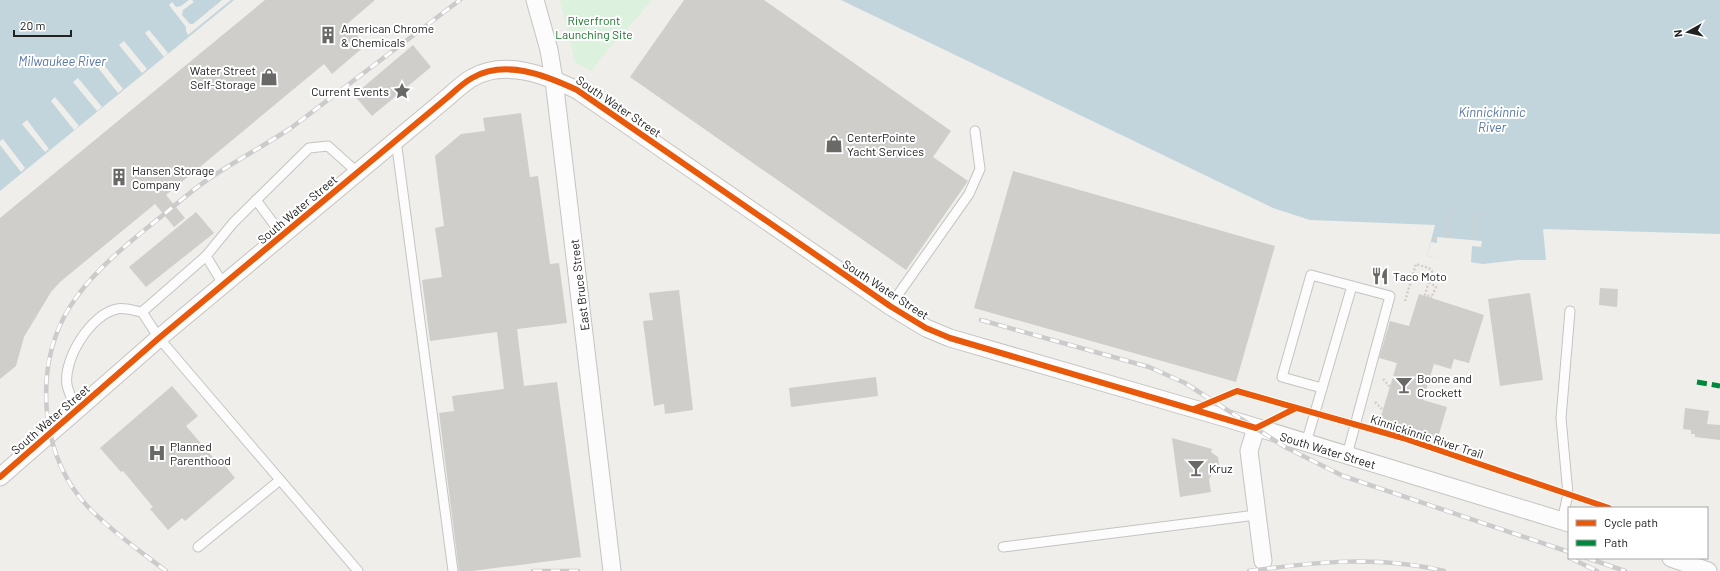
<svg xmlns="http://www.w3.org/2000/svg" width="1720" height="571" font-family="Barlow,sans-serif">
<rect width="100%" height="100%" fill="#efeeea"/>
<path fill="#dcf1de" d="M 560,0 L 652,0 L 601,58 L 592,71 L 575,62 Z"/>
<g fill="#c2d5dd">
<path d="M 0,0 L 234,0 L 0,191 Z"/>
<path d="M 841,0 L 1720,0 L 1720,234 L 1543,229 L 1546,260 L 1518,260 L 1483,264 L 1427,256 L 1435,225 L 1310,220 L 1273,208 Z"/>
</g>
<g fill="#efeeea">
<path d="M 189,0 L 192,0 L 194,2 L 183,10 L 182,15 L 190,24 L 193,24 L 222,0 L 231,0 L 188,35 L 186,31 L 186,27 L 169,5 L 172,2 L 176,7 L 181,6 Z"/>
<path d="M 149,30 L 168,53 L 164,57 L 145,33 Z"/>
<path d="M 124,41 L 147,69 L 142,73 L 119,45 Z"/>
<path d="M 100,60 L 123,89 L 118,93 L 95,64 Z"/>
<path d="M 78,78 L 102,107 L 97,111 L 73,82 Z"/>
<path d="M 55,97 L 79,126 L 74,130 L 51,101 Z"/>
<path d="M 27,120 L 49,149 L 45,152 L 22,124 Z"/>
<path d="M 3,139 L 25,168 L 21,172 L 0,145 L 0,141 Z"/>
<path d="M 1437,237 L 1482,241 L 1481,247 L 1472,246 L 1471,263 L 1427,256 L 1431,242 L 1437,243 Z"/>
</g>
<g fill="#d0cecb">
<path d="M 265,0 L 375,0 L 347,24 L 366,45 L 332,74 L 324,64 L 166,195 L 185,218 L 174,227 L 155,204 L 60,282 L 51,292 L 24,337 L 16,366 L 0,379 L 0,218 Z"/>
<path d="M 684,0 L 764,0 L 951,131 L 933,157 L 968,181 L 906,270 L 630,77 Z"/>
<path d="M 413,45 L 431,67 L 372,116 L 354,95 Z"/>
<path d="M 521,113 L 530,177 L 538,176 L 550,264 L 559,263 L 567,323 L 517,329 L 524,386 L 557,382 L 581,557 L 472,571 L 459,571 L 439,413 L 454,411 L 452,396 L 504,389 L 497,332 L 430,341 L 422,280 L 442,277 L 435,228 L 444,226 L 435,156 L 461,134 L 485,131 L 483,118 Z"/>
<path d="M 1013,171 L 1275,246 L 1236,382 L 974,308 Z"/>
<path d="M 196,212 L 214,233 L 146,287 L 129,267 Z"/>
<path d="M 1600,288 L 1618,289 L 1617,307 L 1599,305 Z"/>
<path d="M 679,290 L 693,410 L 665,414 L 664,404 L 654,406 L 643,321 L 653,320 L 649,293 Z"/>
<path d="M 1530,293 L 1543,380 L 1500,386 L 1488,299 Z"/>
<path d="M 1419,294 L 1484,315 L 1469,363 L 1454,359 L 1451,369 L 1434,364 L 1423,400 L 1447,407 L 1437,441 L 1379,423 L 1397,363 L 1379,358 L 1390,321 L 1409,326 Z"/>
<path d="M 876,377 L 878,396 L 791,407 L 789,388 Z"/>
<path d="M 172,386 L 198,416 L 186,426 L 216,461 L 219,458 L 235,478 L 185,521 L 182,518 L 168,530 L 150,509 L 153,507 L 123,471 L 121,472 L 100,448 Z"/>
<path d="M 1685,408 L 1709,411 L 1707,424 L 1720,425 L 1720,440 L 1695,437 L 1695,434 L 1691,434 L 1691,430 L 1683,429 Z"/>
<path d="M 1172,438 L 1212,449 L 1211,452 L 1218,457 L 1219,464 L 1209,479 L 1211,492 L 1180,497 Z"/>
</g>
<g fill="none" stroke-linecap="round" stroke-linejoin="round">
<g stroke="#c5c4c2" stroke-width="11">
<g id="service">
<path d="M 396,140 L 453,571"/>
<path d="M 256,200 L 282,235"/>
<path d="M 223,284 L 206,256 L 233,223 L 309,148 L 328,146 L 357,172"/>
<path d="M 890,306 L 969,194 L 980,169 L 975,131"/>
<path d="M 142,312 L 206,256"/>
<path d="M 1322,388 L 1282,377 L 1311,275 L 1390,296 L 1347,455"/>
<path d="M 77,411 C 74,403 69,394 67,385 C 63,359 91,314 117,309 C 124,307 135,311 142,312 L 159,338 L 181,364 L 358,571"/>
<path d="M 1306,443 L 1352,286"/>
<path d="M 1562,521 L 1568,494 L 1561,418 L 1570,311"/>
<path d="M 198,547 L 280,480"/>
<path d="M 1003,547 L 1256,515"/>
</g>
</g>
<g stroke="#c5c4c2" stroke-width="19">
<g id="minor">
<path d="M 535,0 L 549,50 L 554,80 L 612,571"/>
<path d="M 1256,428 L 1249,451 L 1263,561"/>
<path d="M 0,477 L 159,338 L 448,97 C 455,91 463,83 472,78 C 505,59 545,75 577,90 L 890,306 L 926,328 L 950,338 L 1229,419 L 1569,523"/>
<path d="M 1671,558 L 1708,571"/>
</g>
</g>
<g stroke="#d6cdca" stroke-width="2.5" stroke-dasharray="2 2" stroke-linecap="butt">
<path d="M 1447,238 L 1450,212"/>
<path d="M 1432,239 L 1437,239"/>
<path d="M 1474,240 L 1476,214"/>
<path d="M 1429,282 L 1436,287 L 1431,298"/>
<path d="M 1405,301 L 1416,264 L 1429,268 L 1432,271 L 1425,295 L 1432,297"/>
<path d="M 1383,379 L 1390,387"/>
<path d="M 1375,402 L 1383,410"/>
</g>
<use href="#service" stroke="#fdfcfc" stroke-width="9"/>
<use href="#minor" stroke="#fdfcfc" stroke-width="17"/>
<g stroke="#cbcbcb" stroke-width="4.5">
<g id="rail">
<path d="M 981,320 L 1149,367 L 1185,383 L 1285,447 L 1343,476 L 1569,552"/>
<path d="M 1570,558 L 1597,571"/>
<path d="M 1587,558 L 1625,571"/>
<path d="M 166,571 C 141,552 114,533 91,510 C 64,483 51,450 47,413 C 39,324 83,280 147,228 C 169,211 190,191 213,176 C 239,159 265,145 291,128 L 460,0"/>
<path d="M 533,571 L 578,571"/>
<path d="M 1249,571 C 1316,562 1377,555 1444,571"/>
</g>
</g>
<use href="#rail" stroke="#fff" stroke-width="3" stroke-dasharray="9" stroke-linecap="butt"/>
<path stroke="#00873e" stroke-width="5" stroke-dasharray="10 5" stroke-linecap="butt" d="M 1697,382 L 1720,386"/>
<g stroke="#fff" stroke-width="8">
<g id="cycleway">
<path d="M 1194,409 L 1237,391 L 1403,438 L 1609,508"/>
<path d="M 0,477 L 159,338 L 448,97 C 455,91 463,83 472,78 C 505,59 545,75 577,90 L 890,306 L 926,328 L 950,338 L 1256,428 L 1296,408"/>
</g>
</g>
<use href="#cycleway" stroke="#e8590c" stroke-width="6"/>
</g>
<defs>
<g id="building-bare" transform="scale(1.38)"><path d="M-4-6H4V6H1V3H-1V6H-4ZM-2.5-4.3h1.7v1.8h-1.7ZM.8-4.3h1.7v1.8H.8ZM-2.5-1h1.7V.8h-1.7ZM.8-1h1.7V.8H.8Z" fill="#696967" stroke="#fff" stroke-width="2.5" paint-order="stroke"/></g>
<g id="shop-bare" transform="scale(1.38)"><path d="M-5-2.5h2.3a2.7 3.5 0 0 1 5.4 0H5L5.5 6h-11ZM-1.5-2.5h3a1.5 2.3 0 0 0-3 0Z" fill="#696967" stroke="#fff" stroke-width="2.5" paint-order="stroke"/></g>
<g id="sight-bare" transform="scale(1.38)"><path d="M0-6L1.8-2.2L6-1.7L2.9 1.2L3.7 5.4L0 3.3L-3.7 5.4L-2.9 1.2L-6-1.7L-1.8-2.2Z" fill="#696967" stroke="#fff" stroke-width="2.5" paint-order="stroke"/></g>
<g id="restaurant-bare" transform="scale(1.38)"><path d="M-5-6h1v4h1v-4h1v4h1v-4h1v5L-1.5 .5V6h-2V.5L-5-1ZM5-6V6H3V1.5H1.5Q1.5-4 5-6Z" fill="#696967" stroke="#fff" stroke-width="2.5" paint-order="stroke"/></g>
<g id="bar-bare" transform="scale(1.38)"><path d="M-6-5H6L.8 .8V4.5H3.5V6h-7V4.5H-.8V.8Z" fill="#696967" stroke="#fff" stroke-width="2.5" paint-order="stroke"/></g>
<g id="hospital-bare" transform="scale(1.38)"><path d="M-5-5h3v3.5h4V-5h3V5h-3V1.5h-4V5h-3Z" fill="#696967" stroke="#fff" stroke-width="2.5" paint-order="stroke"/></g>
</defs>
<g fill-rule="evenodd">
<use href="#building-bare" x="328" y="35"/>
<use href="#shop-bare" x="269" y="77"/>
<use href="#sight-bare" x="402" y="91"/>
<use href="#shop-bare" x="834" y="144"/>
<use href="#building-bare" x="119" y="177"/>
<use href="#restaurant-bare" x="1380" y="276"/>
<use href="#bar-bare" x="1404" y="385"/>
<use href="#hospital-bare" x="157" y="453"/>
<use href="#bar-bare" x="1196" y="468"/>
</g>
<g text-anchor="middle" dominant-baseline="central" stroke-width="4" stroke-linejoin="round" paint-order="stroke">
<g font-size="12" fill="#19752b" stroke="#fff">
<text x="594" y="20">Riverfront<tspan x="594" dy="14">Launching Site</tspan></text>
</g>
<g font-size="12" fill="#212121" stroke="#fff" text-anchor="start">
<text x="341" y="28">American Chrome<tspan x="341" dy="14">&amp; Chemicals</tspan></text>
<text x="256" y="70" text-anchor="end">Water Street<tspan x="256" dy="14">Self-Storage</tspan></text>
<text x="389" y="91" text-anchor="end">Current Events</text>
<text x="847" y="137">CenterPointe<tspan x="847" dy="14">Yacht Services</tspan></text>
<text x="132" y="170">Hansen Storage<tspan x="132" dy="14">Company</tspan></text>
<text x="1393" y="276">Taco Moto</text>
<text x="1417" y="378">Boone and<tspan x="1417" dy="14">Crockett</tspan></text>
<text x="170" y="446">Planned<tspan x="170" dy="14">Parenthood</tspan></text>
<text x="1209" y="468">Kruz</text>
</g>
<g font-size="12" fill="#212121" stroke="#fff">
<text transform="translate(619 106) rotate(34)">South Water Street</text>
<text transform="translate(297 209) rotate(-40)">South Water Street</text>
<text transform="translate(579 285) rotate(-97)">East Bruce Street</text>
<text transform="translate(886 289) rotate(33)">South Water Street</text>
<text transform="translate(50 419) rotate(-41)">South Water Street</text>
<text transform="translate(1427 436) rotate(18)">Kinnickinnic River Trail</text>
<text transform="translate(1328 450) rotate(17)">South Water Street</text>
</g>
<g font-size="13" font-style="italic" fill="#5876a6" stroke="#fff">
<text x="62" y="61">Milwaukee River</text>
<text x="1492" y="112">Kinnickinnic<tspan x="1492" dy="15">River</tspan></text>
</g>
</g>
<rect x="1568" y="507" width="140" height="52" fill="#ffffff" stroke="#a6a6a6"/>
<rect x="1576" y="520" width="20" height="6" fill="#e8590c" stroke="#a6a6a6"/>
<text x="1604" y="527" font-size="12" fill="#212121">Cycle path</text>
<rect x="1576" y="540" width="20" height="6" fill="#00873e" stroke="#a6a6a6"/>
<text x="1604" y="547" font-size="12" fill="#212121">Path</text>
<g transform="translate(1688 32) rotate(262)" stroke="#ffffff" stroke-width="3" paint-order="stroke">
<path d="M0-3L7 15L0 10L-7 15Z" fill="#212121"/>
<text y="-6" font-size="11" font-weight="bold" text-anchor="middle" fill="#212121">N</text>
</g>
<path d="M14 30v6h57v-6" fill="none" stroke="#212121" stroke-width="2"/>
<text x="20" y="30" font-size="12" fill="#212121" stroke="#ffffff" stroke-width="3" paint-order="stroke">20 m</text>
</svg>
